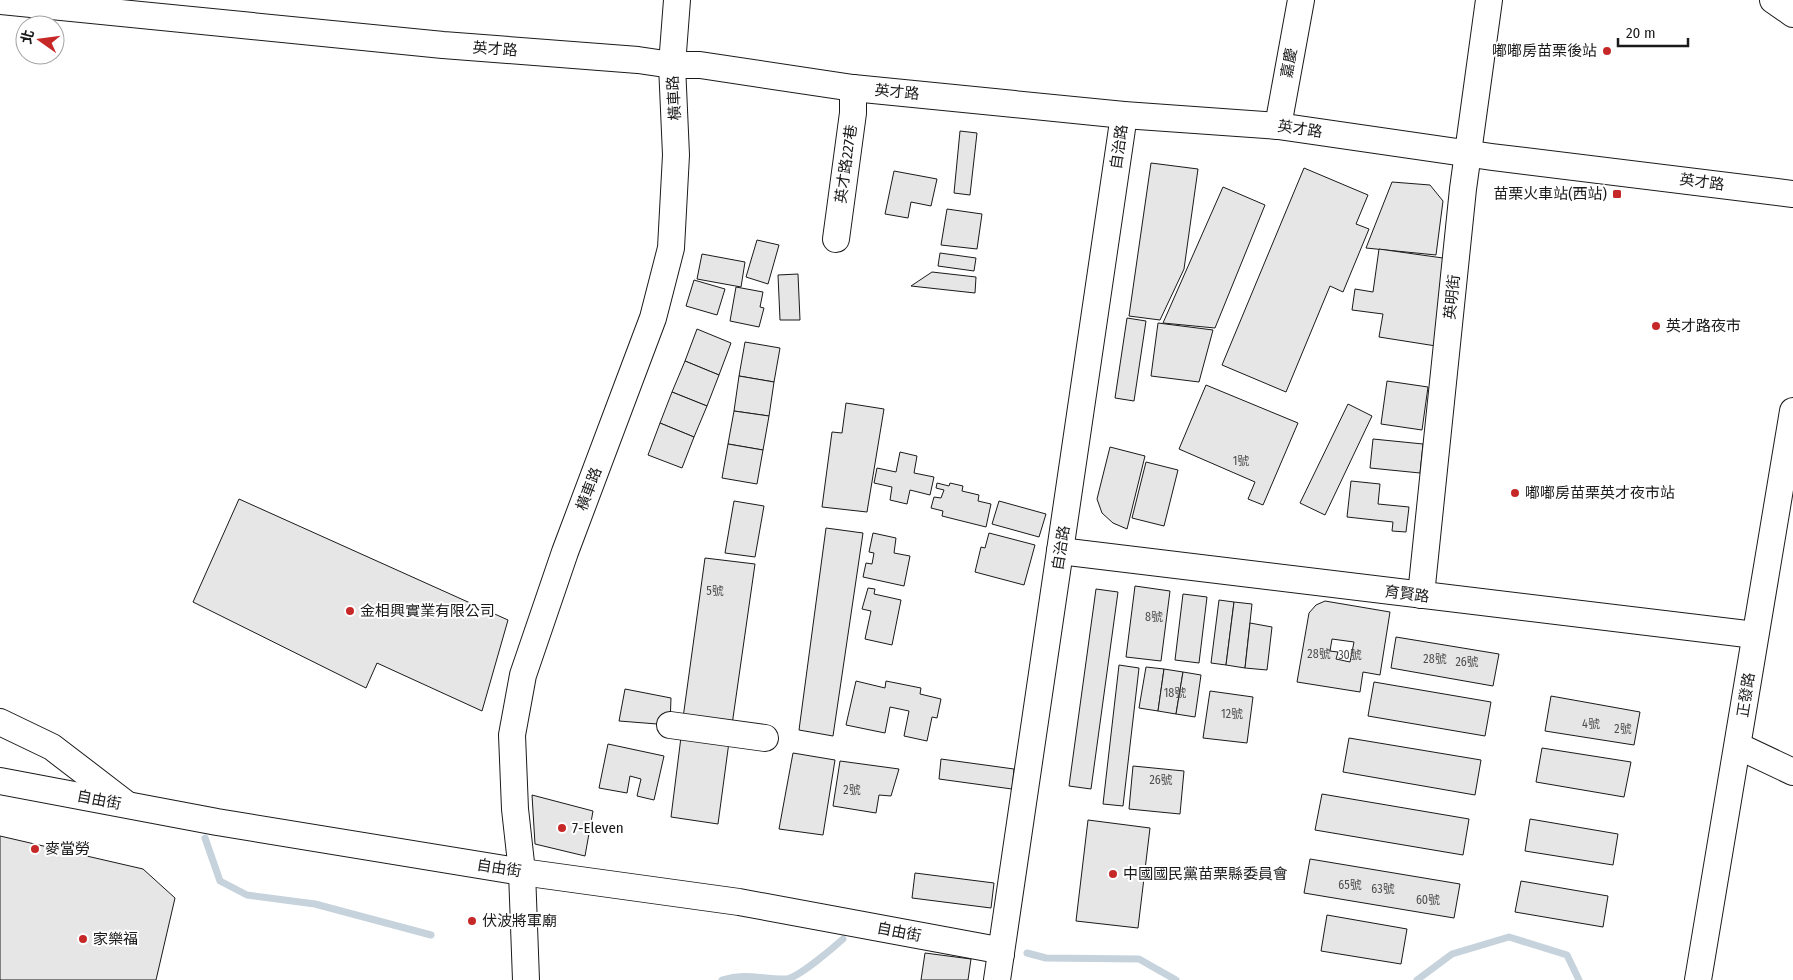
<svg xmlns="http://www.w3.org/2000/svg" width="1793" height="980" font-family="'Fira Sans Condensed','Noto Sans TC',sans-serif">
<rect width="100%" height="100%" fill="#fff"/>
<g fill="none" stroke-linecap="round" stroke-linejoin="round">
<g stroke="#c6d2dc" stroke-width="7">
<path d="M 205,838 L 220,881 L 247,895 L 315,904 L 431,935"/>
<path d="M 1027,953 L 1046,958 L 1139,959 L 1176,980"/>
<path d="M 722,980 C 747,972 763,980 787,979 C 799,977 833,948 843,939"/>
<path d="M 1417,980 L 1452,954 L 1509,937 L 1567,955 L 1579,980"/>
</g>
</g>
<g fill="#e6e6e6" stroke="#1a1a1a" fill-rule="evenodd">
<path d="M 960,131 L 977,133 L 970,195 L 954,193 Z"/>
<path d="M 1151,163 L 1198,169 L 1184,269 L 1160,320 L 1129,316 Z"/>
<path d="M 1304,168 L 1368,195 L 1356,224 L 1369,229 L 1343,292 L 1330,286 L 1286,392 L 1222,365 Z"/>
<path d="M 894,171 L 937,179 L 931,206 L 911,202 L 908,218 L 885,214 Z"/>
<path d="M 1392,182 L 1430,185 L 1443,201 L 1436,255 L 1366,248 Z"/>
<path d="M 1223,187 L 1265,205 L 1215,328 L 1163,323 Z"/>
<path d="M 947,209 L 982,214 L 977,249 L 941,245 Z"/>
<path d="M 757,240 L 779,245 L 768,284 L 746,277 Z"/>
<path d="M 1379,249 L 1450,259 L 1436,346 L 1379,337 L 1383,314 L 1352,310 L 1355,289 L 1373,292 Z"/>
<path d="M 940,253 L 976,258 L 974,271 L 938,266 Z"/>
<path d="M 702,254 L 745,262 L 741,287 L 697,279 Z"/>
<path d="M 932,272 L 976,277 L 975,293 L 911,286 Z"/>
<path d="M 798,274 L 800,320 L 780,320 L 778,275 Z"/>
<path d="M 694,280 L 725,289 L 717,315 L 686,306 Z"/>
<path d="M 736,287 L 763,292 L 760,307 L 764,308 L 759,327 L 730,321 Z"/>
<path d="M 1127,318 L 1146,321 L 1134,401 L 1115,398 Z"/>
<path d="M 1158,323 L 1213,330 L 1199,382 L 1151,376 Z"/>
<path d="M 697,329 L 731,343 L 719,375 L 685,361 Z"/>
<path d="M 745,342 L 780,348 L 774,382 L 739,376 Z"/>
<path d="M 685,361 L 719,375 L 707,406 L 672,392 Z"/>
<path d="M 739,376 L 774,382 L 769,416 L 734,411 Z"/>
<path d="M 1387,381 L 1428,387 L 1422,430 L 1381,424 Z"/>
<path d="M 1206,385 L 1298,423 L 1263,505 L 1248,499 L 1255,482 L 1179,449 Z"/>
<path d="M 672,392 L 707,406 L 694,437 L 660,423 Z"/>
<path d="M 846,403 L 884,409 L 867,512 L 822,507 L 832,432 L 842,433 Z"/>
<path d="M 1348,404 L 1372,416 L 1325,515 L 1300,503 Z"/>
<path d="M 734,411 L 769,416 L 763,450 L 728,444 Z"/>
<path d="M 660,423 L 694,437 L 682,468 L 648,455 Z"/>
<path d="M 1373,439 L 1423,444 L 1420,473 L 1370,468 Z"/>
<path d="M 728,444 L 763,450 L 757,484 L 722,478 Z"/>
<path d="M 1110,447 L 1145,456 L 1127,529 L 1113,523 L 1102,513 L 1097,499 Z"/>
<path d="M 900,452 L 917,456 L 914,473 L 934,477 L 930,495 L 910,490 L 907,504 L 890,500 L 892,487 L 874,483 L 877,468 L 896,472 Z"/>
<path d="M 1146,462 L 1178,470 L 1164,526 L 1132,518 Z"/>
<path d="M 1351,481 L 1380,484 L 1378,504 L 1409,507 L 1406,532 L 1392,531 L 1393,522 L 1347,517 Z"/>
<path d="M 937,483 L 949,486 L 950,483 L 963,486 L 962,491 L 979,495 L 978,501 L 991,504 L 986,527 L 942,516 L 943,511 L 931,508 L 934,497 L 941,498 L 944,490 L 936,488 Z"/>
<path d="M 239,499 L 508,620 L 482,711 L 377,663 L 366,688 L 193,602 Z"/>
<path d="M 734,501 L 764,506 L 755,557 L 725,553 Z"/>
<path d="M 999,501 L 1046,514 L 1039,537 L 992,524 Z"/>
<path d="M 826,528 L 863,533 L 833,736 L 799,730 Z"/>
<path d="M 873,533 L 896,538 L 894,553 L 910,556 L 904,586 L 863,577 L 866,563 L 872,564 L 874,553 L 869,552 Z"/>
<path d="M 989,533 L 1035,545 L 1024,585 L 975,572 L 981,547 L 985,548 Z"/>
<path d="M 705,558 L 755,564 L 732,725 L 683,718 Z"/>
<path d="M 1135,586 L 1170,591 L 1161,661 L 1126,657 Z"/>
<path d="M 868,588 L 875,589 L 874,594 L 901,600 L 892,645 L 865,639 L 871,611 L 862,609 Z"/>
<path d="M 1096,589 L 1118,592 L 1091,789 L 1069,786 Z"/>
<path d="M 1183,594 L 1207,597 L 1199,663 L 1175,660 Z"/>
<path d="M 1219,600 L 1234,602 L 1226,665 L 1211,663 Z"/>
<path d="M 1325,601 L 1390,612 L 1380,675 L 1363,672 L 1360,692 L 1297,682 L 1309,613 L 1316,605 ZM 1332,639 L 1354,642 L 1350,662 L 1336,659 L 1338,652 L 1330,651 Z"/>
<path d="M 1234,602 L 1252,604 L 1245,668 L 1226,665 Z"/>
<path d="M 1250,623 L 1272,627 L 1267,670 L 1245,668 Z"/>
<path d="M 1396,637 L 1499,654 L 1493,686 L 1391,668 Z"/>
<path d="M 1119,665 L 1139,668 L 1123,806 L 1103,804 Z"/>
<path d="M 1146,667 L 1164,669 L 1158,711 L 1139,708 Z"/>
<path d="M 1164,669 L 1183,672 L 1176,714 L 1158,711 Z"/>
<path d="M 1183,672 L 1201,675 L 1195,717 L 1176,714 Z"/>
<path d="M 856,681 L 885,688 L 886,681 L 921,688 L 920,694 L 941,699 L 937,718 L 932,717 L 927,741 L 904,736 L 909,711 L 890,707 L 885,733 L 846,725 Z"/>
<path d="M 1374,682 L 1491,702 L 1485,736 L 1368,716 Z"/>
<path d="M 625,689 L 671,698 L 670,725 L 619,721 Z"/>
<path d="M 1210,691 L 1253,697 L 1247,743 L 1203,738 Z"/>
<path d="M 1551,696 L 1640,712 L 1634,745 L 1545,731 Z"/>
<path d="M 681,737 L 729,742 L 718,824 L 671,817 Z"/>
<path d="M 1349,738 L 1481,760 L 1475,795 L 1343,772 Z"/>
<path d="M 608,744 L 664,756 L 654,800 L 637,796 L 641,779 L 630,776 L 627,793 L 599,788 Z"/>
<path d="M 1542,748 L 1631,762 L 1624,797 L 1536,782 Z"/>
<path d="M 793,753 L 835,760 L 823,835 L 779,829 Z"/>
<path d="M 941,759 L 1014,769 L 1012,789 L 939,779 Z"/>
<path d="M 840,761 L 899,769 L 891,796 L 879,795 L 876,813 L 833,806 Z"/>
<path d="M 1133,766 L 1184,771 L 1180,814 L 1129,809 Z"/>
<path d="M 1322,794 L 1469,819 L 1463,855 L 1315,830 Z"/>
<path d="M 532,795 L 593,811 L 585,856 L 535,844 Z"/>
<path d="M 1530,819 L 1618,834 L 1613,865 L 1525,851 Z"/>
<path d="M 1088,820 L 1150,828 L 1138,928 L 1076,921 Z"/>
<path d="M 0,836 L 143,869 L 175,898 L 156,980 L 0,980 Z"/>
<path d="M 1310,859 L 1460,884 L 1454,918 L 1304,893 Z"/>
<path d="M 915,873 L 994,883 L 991,908 L 912,898 Z"/>
<path d="M 1521,881 L 1608,896 L 1603,927 L 1515,912 Z"/>
<path d="M 1327,915 L 1407,929 L 1401,964 L 1321,951 Z"/>
<path d="M 925,953 L 971,959 L 968,980 L 921,980 Z"/>
</g>
<g fill="none" stroke-linecap="round" stroke-linejoin="round">
<g stroke="#1a1a1a" stroke-width="28">
<g id="minor">
<path d="M 1773,0 L 1793,14"/>
<path d="M 0,1 L 443,45 L 638,60 L 672,65 L 700,65 L 853,88 L 1124,115 L 1278,126 L 1492,157 L 1793,194"/>
<path d="M 1278,126 L 1301,0"/>
<path d="M 836,239 L 853,113 L 853,88"/>
<path d="M 1060,551 L 1755,635"/>
<path d="M 1421,595 L 1463,189 L 1489,0"/>
<path d="M 0,722 L 52,747 L 125,803"/>
<path d="M 670,725 L 765,738"/>
<path d="M 1738,746 L 1793,772"/>
<path d="M 0,781 L 217,822 L 522,872 L 739,902 L 998,950 L 1001,954"/>
<path d="M 526,980 L 522,872 L 515,809 L 512,735 L 523,675 L 565,552 L 653,318 L 671,248 L 676,155 L 672,65 L 677,0"/>
<path d="M 997,980 L 1124,115"/>
<path d="M 1698,980 L 1793,411"/>
</g>
</g>
<use href="#minor" stroke="#fff" stroke-width="26"/>
</g>
<g fill="#c62828" stroke="#fff" stroke-width="2">
<circle cx="1607" cy="51" r="5"/>
<rect x="1612" y="189" width="10" height="10" rx="2.5"/>
<circle cx="1656" cy="326" r="5"/>
<circle cx="1515" cy="493" r="5"/>
<circle cx="350" cy="611" r="5"/>
<circle cx="562" cy="828" r="5"/>
<circle cx="35" cy="849" r="5"/>
<circle cx="1113" cy="874" r="5"/>
<circle cx="472" cy="921" r="5"/>
<circle cx="83" cy="939" r="5"/>
</g>
<g text-anchor="middle" dominant-baseline="central" stroke-width="4" stroke-linejoin="round" paint-order="stroke">
<g font-size="12" fill="#4d4d4d">
<text x="1241" y="461">1號</text>
<text x="715" y="591">5號</text>
<text x="1154" y="617">8號</text>
<text x="1319" y="654">28號</text>
<text x="1350" y="655">30號</text>
<text x="1435" y="659">28號</text>
<text x="1467" y="662">26號</text>
<text x="1175" y="693">18號</text>
<text x="1232" y="714">12號</text>
<text x="1591" y="724">4號</text>
<text x="1623" y="729">2號</text>
<text x="1161" y="780">26號</text>
<text x="852" y="790">2號</text>
<text x="1350" y="885">65號</text>
<text x="1383" y="889">63號</text>
<text x="1428" y="900">60號</text>
</g>
<g font-size="15" fill="#1a1a1a" stroke="#fff">
<text transform="translate(495 49) rotate(4)">英才路</text>
<text transform="translate(1289 63) rotate(-80)">嘉慶</text>
<text transform="translate(897 92) rotate(5)">英才路</text>
<text transform="translate(674 98) rotate(-93)">橫車路</text>
<text transform="translate(1300 129) rotate(8)">英才路</text>
<text transform="translate(1119 147) rotate(-82)">自治路</text>
<text transform="translate(846 164) rotate(-82)">英才路227巷</text>
<text transform="translate(1702 182) rotate(7)">英才路</text>
<text transform="translate(1452 297) rotate(-84)">英明街</text>
<text transform="translate(589 489) rotate(-69)">橫車路</text>
<text transform="translate(1061 548) rotate(-81)">自治路</text>
<text transform="translate(1407 594) rotate(7)">育賢路</text>
<text transform="translate(1746 695) rotate(-81)">正發路</text>
<text transform="translate(99 800) rotate(11)">自由街</text>
<text transform="translate(499 868) rotate(9)">自由街</text>
<text transform="translate(899 932) rotate(11)">自由街</text>
</g>
<g font-size="15" fill="#1a1a1a" stroke="#fff" text-anchor="start">
<text x="1597" y="51" text-anchor="end">嘟嘟房苗栗後站</text>
<text x="1607" y="194" text-anchor="end">苗栗火車站(西站)</text>
<text x="1666" y="326">英才路夜市</text>
<text x="1525" y="493">嘟嘟房苗栗英才夜市站</text>
<text x="360" y="611">金相興實業有限公司</text>
<text x="572" y="828">7-Eleven</text>
<text x="45" y="849">麥當勞</text>
<text x="1123" y="874">中國國民黨苗栗縣委員會</text>
<text x="482" y="921">伏波將軍廟</text>
<text x="93" y="939">家樂福</text>
</g>
</g>
<g transform="translate(40 40) rotate(284)"><circle r="24" fill="#ffffff" stroke="#a3a3a3"/>
<path d="M0-4L9 19L0 12L-9 19Z" fill="#c62828"/>
<text y="-8" font-size="14" font-weight="bold" text-anchor="middle" fill="#1a1a1a">北</text>
</g>
<path d="M1618 38v8h70v-8" fill="none" stroke="#1a1a1a" stroke-width="2.5"/>
<text x="1626" y="38" font-size="15" fill="#1a1a1a" stroke="#ffffff" stroke-width="4" paint-order="stroke">20 m</text>
</svg>
